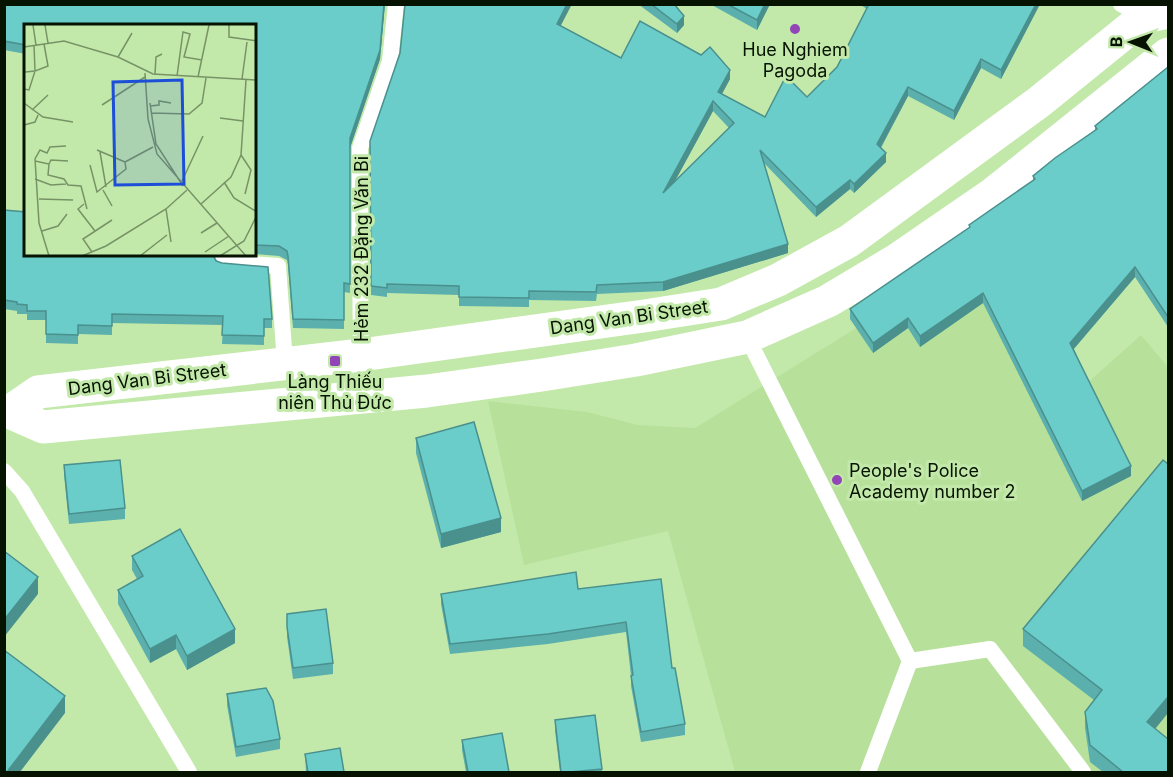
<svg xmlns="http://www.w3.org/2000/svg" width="1173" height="777" font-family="Inter,sans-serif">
<rect width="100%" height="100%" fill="#c3e9aa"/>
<path fill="#b7e19b" d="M 951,269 L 1085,385 L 1141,335 L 1168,367 L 1168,772 L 735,772 L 668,531 L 524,565 L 488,401 L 587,412 L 638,425 L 695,428 Z"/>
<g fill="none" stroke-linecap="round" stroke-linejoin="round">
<g stroke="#fff" stroke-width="16">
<path d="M 1121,4 L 1144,17"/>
<path d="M 224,255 L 223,262 L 278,266 L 285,363"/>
<path d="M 747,337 L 910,661 L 990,649 L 1083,772"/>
<path d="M 361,355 L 360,253 L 360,148 L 390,61 L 396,4"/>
<path d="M 4,471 L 22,491 L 189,772"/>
<path d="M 868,772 L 910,661"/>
</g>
<g stroke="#fff" stroke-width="33">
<path d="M 4,412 L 9,412 L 43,427 L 427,391 L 542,375 L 636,360 L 747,337 L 828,301 L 895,261 L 994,193 L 1168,54"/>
<path d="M 9,412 L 38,392 L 361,355 L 644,316 L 721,304 L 778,280 L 849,241 L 1039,102 L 1144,17 L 1168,12"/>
</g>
</g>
<g fill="#5bb0ae" fill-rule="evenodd">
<path d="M 4,4 L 385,4 L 380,59 L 350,148 L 350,293 L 344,292 L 344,329 L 293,328 L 288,265 L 287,260 L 279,256 L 255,254 L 255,26 L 26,26 L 26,54 L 4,50 Z"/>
<path d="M 638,4 L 674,4 L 684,25 L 677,33 Z"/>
<path d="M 710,4 L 770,4 L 757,30 Z"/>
<path d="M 859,4 L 1040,4 L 1001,79 L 981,68 L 954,120 L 908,96 L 881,148 L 886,162 L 854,193 L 850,189 L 816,217 L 764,163 L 788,253 L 663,291 L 597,294 L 596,301 L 529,300 L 529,307 L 459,306 L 459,295 L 387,293 L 387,297 L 371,295 L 370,141 L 400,53 L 561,26 L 621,58 L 730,79 L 722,94 L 765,117 L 807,97 L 837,67 L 867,9 ZM 713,111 L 729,128 L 674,183 Z"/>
<path d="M 1168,67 L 1168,327 L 1135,277 L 1074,349 L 1131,476 L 1082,501 L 983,303 L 920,347 L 908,328 L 873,353 L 850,319 L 850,309 L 969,228 L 969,225 L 1033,181 L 1033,176 L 1095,130 L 1095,126 Z"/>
<path d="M 4,210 L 214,257 L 272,319 L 272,328 L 264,328 L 264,345 L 222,344 L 223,325 L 112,323 L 112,335 L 78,334 L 78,344 L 46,343 L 46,320 L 27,320 L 27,314 L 17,314 L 17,311 L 4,309 Z"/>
<path d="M 416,438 L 501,532 L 441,548 L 416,453 Z"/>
<path d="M 64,465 L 125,508 L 125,519 L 69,524 L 64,475 Z"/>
<path d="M 132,556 L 235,643 L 187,670 L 176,649 L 150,663 L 118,604 L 118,590 L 137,579 L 132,570 Z"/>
<path d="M 661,579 L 672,668 L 685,724 L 685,735 L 641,742 L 631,686 L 631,676 L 626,632 L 548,644 L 450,654 L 441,604 L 441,594 L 578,589 Z"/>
<path d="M 287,614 L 333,663 L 333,674 L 293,679 L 287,637 Z"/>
<path d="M 1023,629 L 1155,729 L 1168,772 L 1103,772 L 1090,762 L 1085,728 L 1085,712 L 1094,700 L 1023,646 Z"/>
<path d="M 227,694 L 280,739 L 280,749 L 236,757 L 227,705 Z"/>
<path d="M 555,720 L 602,769 L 602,772 L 560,772 L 555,731 Z"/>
<path d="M 462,740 L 509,772 L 466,772 L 462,750 Z"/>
<path d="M 305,754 L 344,772 L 306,772 Z"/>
</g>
<g fill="#4a908d">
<path d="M 384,4 L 385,4 L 380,59 L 350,148 L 350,138 Z"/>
<path d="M 567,4 L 572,4 L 557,33 L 557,24 Z"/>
<path d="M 765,4 L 770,4 L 757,30 L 757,20 Z"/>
<path d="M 1036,4 L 1040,4 L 1001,79 L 1001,70 Z"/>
<path d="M 684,16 L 684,25 L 677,33 L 677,24 Z"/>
<path d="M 981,59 L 981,68 L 954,120 L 954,111 Z"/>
<path d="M 730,70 L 730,79 L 718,101 L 718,92 Z"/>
<path d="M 908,87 L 908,96 L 877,154 L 877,144 Z"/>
<path d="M 713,101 L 713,111 L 663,203 L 663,193 Z"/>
<path d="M 886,153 L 886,162 L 854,193 L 854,184 Z"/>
<path d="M 850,180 L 850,189 L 816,217 L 816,207 Z"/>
<path d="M 788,244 L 788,253 L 663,291 L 663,282 Z"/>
<path d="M 1135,267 L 1135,277 L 1070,353 L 1070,343 Z"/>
<path d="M 983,293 L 983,303 L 920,347 L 920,336 Z"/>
<path d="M 908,318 L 908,328 L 873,353 L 873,343 Z"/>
<path d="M 1131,466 L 1131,476 L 1082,501 L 1082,491 Z"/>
<path d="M 501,518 L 501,532 L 441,548 L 441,534 Z"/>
<path d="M 38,577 L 38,594 L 4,637 L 4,620 Z"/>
<path d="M 235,629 L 235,643 L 187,670 L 187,656 Z"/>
<path d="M 176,635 L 176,649 L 150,663 L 150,649 Z"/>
<path d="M 65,696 L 65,713 L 20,772 L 7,772 Z"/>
<path d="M 1168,697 L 1168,713 L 1147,739 L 1147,722 Z"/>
</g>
<g fill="#6acdca" stroke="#4a908d" stroke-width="1.5" fill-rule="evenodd">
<path d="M 4,4 L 384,4 L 380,50 L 350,138 L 350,284 L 344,283 L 344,320 L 293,319 L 288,256 L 287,251 L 279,246 L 255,245 L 255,26 L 26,26 L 26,45 L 4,41 Z"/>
<path d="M 405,4 L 567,4 L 557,24 L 621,58 L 640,21 L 701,55 L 710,47 L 730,70 L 718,92 L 765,117 L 786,76 L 807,97 L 837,67 L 869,4 L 1036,4 L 1001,70 L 981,59 L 954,111 L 908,87 L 877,144 L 886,153 L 854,184 L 850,180 L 816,207 L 760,150 L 788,244 L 663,282 L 597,285 L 596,292 L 529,291 L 529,298 L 459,297 L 459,286 L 387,284 L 387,288 L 371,286 L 370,141 L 400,53 ZM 713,101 L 734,123 L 663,193 Z"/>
<path d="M 651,4 L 674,4 L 684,16 L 677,24 Z"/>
<path d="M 727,4 L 765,4 L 757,20 Z"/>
<path d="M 1168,67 L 1168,317 L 1135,267 L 1070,343 L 1131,466 L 1082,491 L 983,293 L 920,336 L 908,318 L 873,343 L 850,309 L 970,227 L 969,225 L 1035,179 L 1033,176 L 1055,158 L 1097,129 L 1095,126 Z"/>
<path d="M 4,210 L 26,212 L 26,255 L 213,255 L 216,261 L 222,263 L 268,267 L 272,319 L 264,319 L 264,336 L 222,335 L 223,316 L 112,314 L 112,326 L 78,325 L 78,335 L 46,334 L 46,311 L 27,311 L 27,305 L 17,304 L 17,302 L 4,300 Z"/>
<path d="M 474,422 L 501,518 L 441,534 L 416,438 Z"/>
<path d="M 120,460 L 125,508 L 69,514 L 64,465 Z"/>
<path d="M 1163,460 L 1168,464 L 1168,697 L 1147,722 L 1168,739 L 1168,772 L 1123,772 L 1090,745 L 1085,712 L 1102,690 L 1023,629 Z"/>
<path d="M 180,529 L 235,629 L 187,656 L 176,635 L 150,649 L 118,590 L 143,576 L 132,556 Z"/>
<path d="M 4,551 L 38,577 L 4,620 Z"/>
<path d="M 576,572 L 578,589 L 661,579 L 672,668 L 675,668 L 685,724 L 641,732 L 631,676 L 633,675 L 626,622 L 548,634 L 450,644 L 441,594 Z"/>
<path d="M 326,609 L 333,663 L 293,668 L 287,627 L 287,614 Z"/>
<path d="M 4,650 L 65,696 L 7,772 L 4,772 Z"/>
<path d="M 266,688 L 273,701 L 280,739 L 236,747 L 227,694 Z"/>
<path d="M 595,715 L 602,769 L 570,772 L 561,772 L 555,720 Z"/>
<path d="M 502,733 L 509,772 L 468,772 L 462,740 Z"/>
<path d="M 340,748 L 344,772 L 308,772 L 305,754 Z"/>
</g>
<g fill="#9245b6" stroke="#c3e9aa" stroke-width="2">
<circle cx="795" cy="29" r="6"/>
<rect x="329" y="355" width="12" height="12" rx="3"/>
<circle cx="837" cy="480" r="6"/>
</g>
<g text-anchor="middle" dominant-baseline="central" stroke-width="6" stroke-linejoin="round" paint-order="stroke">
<g font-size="18" fill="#061300" stroke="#c3e9aa">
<text x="795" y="49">Hue Nghiem<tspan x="795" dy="21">Pagoda</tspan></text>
<text x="335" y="381">Làng Thiếu<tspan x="335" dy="21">niên Thủ Đức</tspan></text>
<text x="849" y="470" text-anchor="start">People's Police<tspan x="849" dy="21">Academy number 2</tspan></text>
</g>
<g font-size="18" fill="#061300" stroke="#c3e9aa">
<text transform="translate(361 249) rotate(-90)">Hẻm 232 Đặng Văn Bi</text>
<text transform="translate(629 317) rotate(-8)">Dang Van Bi Street</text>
<text transform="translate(147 379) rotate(-7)">Dang Van Bi Street</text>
</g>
</g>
<g transform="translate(24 24)">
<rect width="232" height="232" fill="#c3e9aa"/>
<path fill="none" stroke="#779366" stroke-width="1.5" d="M 9,1 L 12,21M 21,1 L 24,19M 205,1 L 205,13 L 233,17M 0,23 L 40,17 L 94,33 L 129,50 L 233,56M 94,33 L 108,9M 1,48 L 11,47 L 10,21M 121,49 L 124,95 L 133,130 L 222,232M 131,50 L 132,33 L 138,30M 153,52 L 159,8 L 166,10 L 160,33 L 178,36M 174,53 L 185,1M 218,55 L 223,18M 0,65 L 5,66 L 11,47 L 24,42 L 20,20M 0,79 L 19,93 L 49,98M 126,79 L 132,120 L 159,162M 78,81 L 121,53M 126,82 L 135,81 L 135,77 L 147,79M 8,86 L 24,71M 127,89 L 165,90 L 178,79 L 182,54M 196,94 L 219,97M 0,101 L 11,98 L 14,91M 73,126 L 101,138M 76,128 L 82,163M 217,131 L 227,146 L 221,170M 11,137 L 25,140 L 24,151 L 40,155 L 44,161 L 57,162 L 63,185M 25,140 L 27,136 L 44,137M 66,141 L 73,168 L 102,145 L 101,138 L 129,123M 11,155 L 27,161 L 42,160M 158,157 L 179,112M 200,158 L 210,174 L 233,188M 79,166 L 88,182M 15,175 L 49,176M 60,180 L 54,185 L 71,207M 177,180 L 207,153 L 217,131 L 222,56M 142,185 L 147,218M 18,207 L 34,202 L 43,190M 177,209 L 193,199M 68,228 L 59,215 L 88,196M 181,228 L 205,212M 25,232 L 15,199 L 11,135 L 16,126 L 23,129 L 26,123 L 42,122M 58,232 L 82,222 L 142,185 L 163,166M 116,232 L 143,211M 196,232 L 220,217 L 232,193"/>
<path fill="#1d4ed8" fill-opacity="0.15" stroke="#1d4ed8" stroke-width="3" d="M 158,56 L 160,160 L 91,161 L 89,58 Z"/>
<rect width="232" height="232" fill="none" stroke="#061300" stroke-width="3"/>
</g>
<rect width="1173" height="777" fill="none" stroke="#061300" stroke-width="12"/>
<g transform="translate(1131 42) rotate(271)" stroke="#c3e9aa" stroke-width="4.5" paint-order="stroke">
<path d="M0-4.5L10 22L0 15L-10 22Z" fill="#061300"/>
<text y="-9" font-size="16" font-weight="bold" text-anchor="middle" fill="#061300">B</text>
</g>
</svg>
